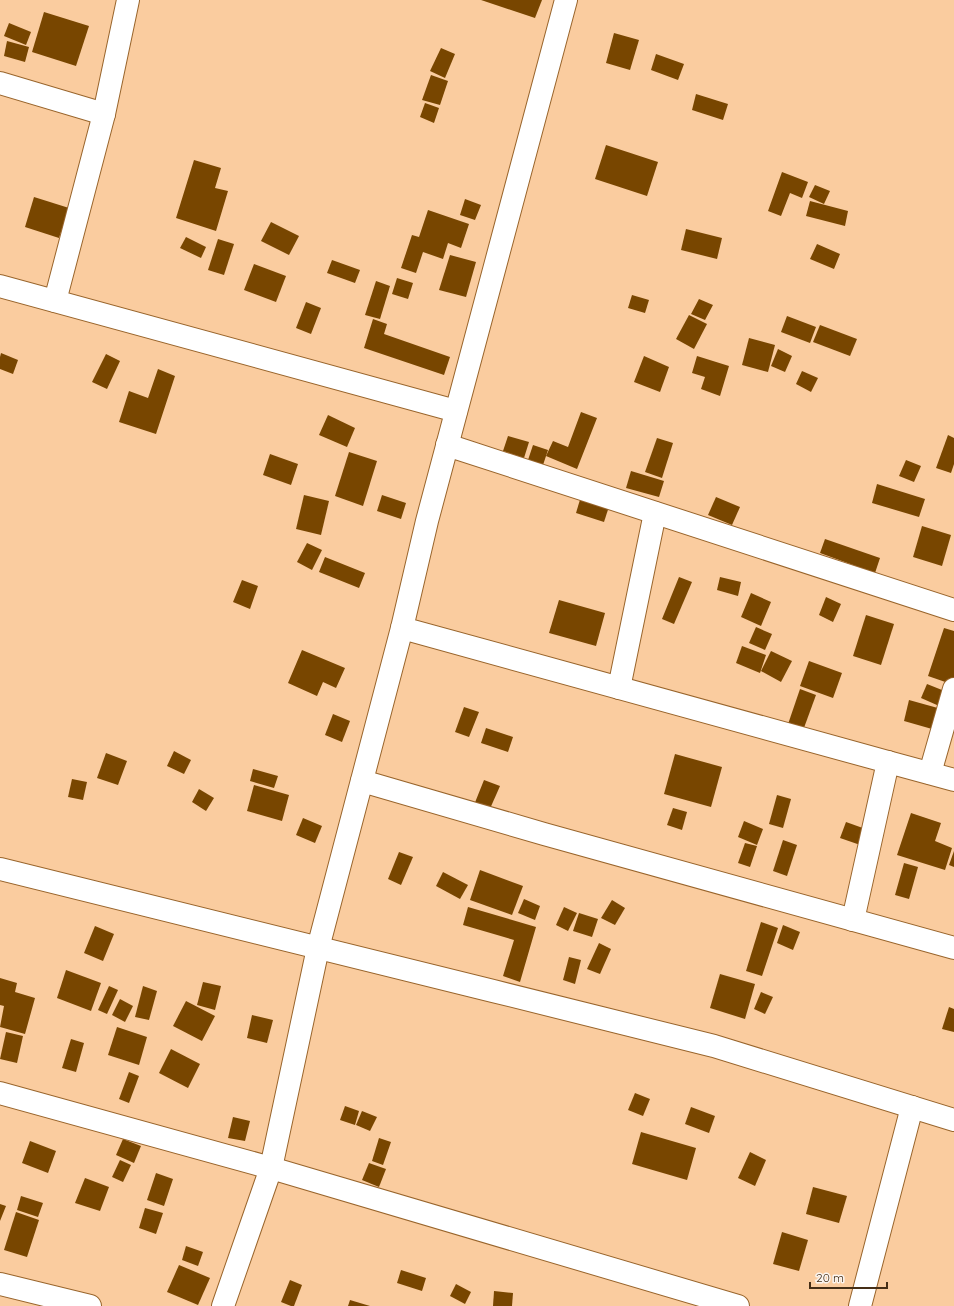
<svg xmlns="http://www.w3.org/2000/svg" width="954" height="1306" font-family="Quicksand,sans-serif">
<rect width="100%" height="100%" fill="#facc9f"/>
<g fill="#784600">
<path d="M 481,0 L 542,0 L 535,18 Z"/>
<path d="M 44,12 L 89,26 L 76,66 L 32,52 Z"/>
<path d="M 9,23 L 31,32 L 26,45 L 4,36 Z"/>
<path d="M 614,33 L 639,40 L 630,70 L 606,63 Z"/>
<path d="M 7,41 L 29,47 L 25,62 L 4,56 Z"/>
<path d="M 441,48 L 455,54 L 445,78 L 430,71 Z"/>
<path d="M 656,54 L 684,64 L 678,80 L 651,70 Z"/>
<path d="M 431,75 L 448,81 L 440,105 L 422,100 Z"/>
<path d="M 696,94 L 728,104 L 723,120 L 692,110 Z"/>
<path d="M 425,103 L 439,108 L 434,123 L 420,117 Z"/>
<path d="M 606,145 L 658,162 L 647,196 L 595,179 Z"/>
<path d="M 194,160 L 221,168 L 215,188 L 228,191 L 216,231 L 176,218 Z"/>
<path d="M 782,172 L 808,182 L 802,198 L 790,193 L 781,216 L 768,211 Z"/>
<path d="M 815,185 L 830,191 L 824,204 L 809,197 Z"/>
<path d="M 34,197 L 69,208 L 59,238 L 25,227 Z"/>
<path d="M 465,199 L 481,205 L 475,220 L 460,215 Z"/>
<path d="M 810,201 L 848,211 L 845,226 L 806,216 Z"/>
<path d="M 428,210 L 469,224 L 461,248 L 448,243 L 443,259 L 423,252 L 416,273 L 401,268 L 412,235 L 419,237 Z"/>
<path d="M 271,222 L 299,236 L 289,255 L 261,241 Z"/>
<path d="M 686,229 L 722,238 L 717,259 L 681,250 Z"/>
<path d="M 186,237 L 206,247 L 201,258 L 180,248 Z"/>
<path d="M 218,239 L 234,244 L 224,275 L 208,270 Z"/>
<path d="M 817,244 L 840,254 L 834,269 L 810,259 Z"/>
<path d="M 450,255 L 476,262 L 466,297 L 439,290 Z"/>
<path d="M 332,260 L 360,270 L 355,283 L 327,273 Z"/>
<path d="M 254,264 L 286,276 L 276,302 L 244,290 Z"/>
<path d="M 397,278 L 413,283 L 408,299 L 392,294 Z"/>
<path d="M 376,281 L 390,286 L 380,319 L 365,315 Z"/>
<path d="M 632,295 L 649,300 L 645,313 L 628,308 Z"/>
<path d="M 699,299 L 713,305 L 705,320 L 691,314 Z"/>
<path d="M 306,302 L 321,308 L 311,334 L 296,328 Z"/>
<path d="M 689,315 L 707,324 L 694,349 L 676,339 Z"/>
<path d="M 787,316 L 816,327 L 810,343 L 781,332 Z"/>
<path d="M 373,319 L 387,324 L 384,334 L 450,357 L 444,375 L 364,348 Z"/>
<path d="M 820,325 L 857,339 L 850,356 L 813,342 Z"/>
<path d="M 749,338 L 775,345 L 768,372 L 742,365 Z"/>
<path d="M 778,349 L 792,356 L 785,372 L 771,366 Z"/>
<path d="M 1,353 L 18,360 L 13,374 L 0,369 L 0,357 Z"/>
<path d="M 106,354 L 120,361 L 107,389 L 92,382 Z"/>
<path d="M 644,356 L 669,367 L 660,392 L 634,382 Z"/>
<path d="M 697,356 L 729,366 L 720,396 L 701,389 L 705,377 L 692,373 Z"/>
<path d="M 158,369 L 175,376 L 156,434 L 119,422 L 129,391 L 148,398 Z"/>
<path d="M 802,371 L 818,378 L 811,392 L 796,384 Z"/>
<path d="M 581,412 L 597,418 L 577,469 L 546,456 L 553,441 L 568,447 Z"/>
<path d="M 328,415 L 355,428 L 347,447 L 319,435 Z"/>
<path d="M 948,435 L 954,438 L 954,464 L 951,473 L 936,468 Z"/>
<path d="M 508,436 L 529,442 L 524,458 L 503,451 Z"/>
<path d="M 657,438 L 673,443 L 662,478 L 645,472 Z"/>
<path d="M 533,445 L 548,450 L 543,465 L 528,460 Z"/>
<path d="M 349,452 L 377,461 L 363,506 L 335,496 Z"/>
<path d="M 270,454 L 298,464 L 291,485 L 263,475 Z"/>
<path d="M 906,460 L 921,466 L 914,482 L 899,476 Z"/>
<path d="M 631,471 L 664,481 L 659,497 L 626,488 Z"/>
<path d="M 585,483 L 614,491 L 604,522 L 576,513 Z"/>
<path d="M 877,484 L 925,499 L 919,517 L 872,503 Z"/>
<path d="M 304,495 L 329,501 L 321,535 L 296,529 Z"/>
<path d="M 382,495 L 406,503 L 401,519 L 377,511 Z"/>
<path d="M 716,497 L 740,507 L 732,525 L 708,515 Z"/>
<path d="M 922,526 L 951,535 L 942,566 L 913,557 Z"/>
<path d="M 825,539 L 880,558 L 875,573 L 820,553 Z"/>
<path d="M 307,543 L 322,550 L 312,570 L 297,562 Z"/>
<path d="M 325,557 L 365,573 L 359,588 L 319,572 Z"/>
<path d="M 679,577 L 692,582 L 674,624 L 662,619 Z"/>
<path d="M 720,577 L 741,582 L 738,596 L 717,590 Z"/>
<path d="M 242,580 L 258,586 L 250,609 L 233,602 Z"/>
<path d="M 751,593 L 771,602 L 761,626 L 741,617 Z"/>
<path d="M 826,597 L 841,604 L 833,622 L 819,615 Z"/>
<path d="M 559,600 L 605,613 L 596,646 L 549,633 Z"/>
<path d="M 866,615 L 894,624 L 881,665 L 853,656 Z"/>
<path d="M 756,627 L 772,634 L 765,650 L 749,643 Z"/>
<path d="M 944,628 L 954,631 L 954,685 L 928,676 Z"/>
<path d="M 742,646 L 766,655 L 760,673 L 736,663 Z"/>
<path d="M 302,650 L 345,668 L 336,688 L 323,682 L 317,696 L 288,683 Z"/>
<path d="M 771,651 L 792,661 L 781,682 L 761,671 Z"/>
<path d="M 809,661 L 842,673 L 833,698 L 800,686 Z"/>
<path d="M 927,684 L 952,694 L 946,709 L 921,698 Z"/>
<path d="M 800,689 L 816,695 L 801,736 L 786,730 Z"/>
<path d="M 909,700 L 945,710 L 939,731 L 904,721 Z"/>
<path d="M 464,707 L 479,712 L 469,737 L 455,732 Z"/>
<path d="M 333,714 L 350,721 L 342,742 L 325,735 Z"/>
<path d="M 486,728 L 513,737 L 508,752 L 481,743 Z"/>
<path d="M 174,751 L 191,760 L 184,774 L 167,766 Z"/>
<path d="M 106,753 L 127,761 L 118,785 L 97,778 Z"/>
<path d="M 675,754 L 722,767 L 711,807 L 664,794 Z"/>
<path d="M 253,769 L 278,776 L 274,788 L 250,781 Z"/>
<path d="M 72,779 L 87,782 L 83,800 L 68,797 Z"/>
<path d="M 484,780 L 500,786 L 489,811 L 474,805 Z"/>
<path d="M 254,785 L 289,795 L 282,821 L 247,811 Z"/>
<path d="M 199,789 L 214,798 L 206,811 L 192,802 Z"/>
<path d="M 777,795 L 791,799 L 783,828 L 769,824 Z"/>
<path d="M 673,808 L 687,812 L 682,830 L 667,825 Z"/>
<path d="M 911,813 L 941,823 L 935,841 L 952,848 L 945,870 L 897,855 Z"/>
<path d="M 303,818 L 322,826 L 315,843 L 296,835 Z"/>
<path d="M 744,821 L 763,829 L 757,845 L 738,837 Z"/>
<path d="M 846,822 L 874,832 L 869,848 L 840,838 Z"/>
<path d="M 783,840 L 797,845 L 787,876 L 773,871 Z"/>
<path d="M 745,843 L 757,846 L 750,867 L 738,863 Z"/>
<path d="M 954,851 L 954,867 L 949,865 Z"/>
<path d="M 399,852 L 413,857 L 401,885 L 388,879 Z"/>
<path d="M 904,863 L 918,867 L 909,899 L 895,895 Z"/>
<path d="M 480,870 L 523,886 L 512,915 L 470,900 Z"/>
<path d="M 443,872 L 468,885 L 460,899 L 436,886 Z"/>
<path d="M 524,899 L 540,906 L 535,920 L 518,913 Z"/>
<path d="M 612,900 L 625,908 L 615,925 L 601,918 Z"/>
<path d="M 468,907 L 536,927 L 520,982 L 503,976 L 514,940 L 463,925 Z"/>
<path d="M 564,907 L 577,913 L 568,931 L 556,925 Z"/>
<path d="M 579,913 L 598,919 L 592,937 L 573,931 Z"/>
<path d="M 761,922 L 778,928 L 762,976 L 746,971 Z"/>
<path d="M 783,925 L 800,932 L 793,950 L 777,943 Z"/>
<path d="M 95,926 L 114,934 L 103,961 L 84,953 Z"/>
<path d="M 599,943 L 611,949 L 600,974 L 587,969 Z"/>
<path d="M 569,957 L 581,960 L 575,984 L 563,980 Z"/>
<path d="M 66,970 L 101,983 L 91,1011 L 57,998 Z"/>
<path d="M 720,974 L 755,984 L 745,1019 L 710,1008 Z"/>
<path d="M 0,978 L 17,983 L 15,992 L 35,998 L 25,1034 L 0,1027 L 4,1006 L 0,1005 Z"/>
<path d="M 203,982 L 221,986 L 215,1010 L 197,1005 Z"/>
<path d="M 109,986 L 118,990 L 107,1014 L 98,1010 Z"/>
<path d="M 143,986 L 157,991 L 149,1020 L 135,1017 Z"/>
<path d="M 761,992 L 773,997 L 765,1014 L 754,1009 Z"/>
<path d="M 120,999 L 133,1006 L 125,1022 L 112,1015 Z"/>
<path d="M 186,1001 L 215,1016 L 202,1041 L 173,1026 Z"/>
<path d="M 949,1007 L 954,1009 L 954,1032 L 942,1029 Z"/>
<path d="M 252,1015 L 273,1020 L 267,1043 L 247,1038 Z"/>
<path d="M 117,1027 L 147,1037 L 139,1065 L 108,1055 Z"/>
<path d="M 6,1032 L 23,1036 L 17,1063 L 0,1059 Z"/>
<path d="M 71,1039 L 84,1043 L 76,1072 L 62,1068 Z"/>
<path d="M 171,1049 L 200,1064 L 188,1088 L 159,1073 Z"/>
<path d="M 129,1072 L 139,1076 L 129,1103 L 119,1099 Z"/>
<path d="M 635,1093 L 650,1099 L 643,1116 L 628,1110 Z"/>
<path d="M 345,1106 L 359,1111 L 355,1125 L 340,1120 Z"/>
<path d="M 691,1107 L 715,1116 L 709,1133 L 685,1124 Z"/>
<path d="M 362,1111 L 377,1117 L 370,1131 L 356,1125 Z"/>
<path d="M 233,1117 L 250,1121 L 245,1141 L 228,1138 Z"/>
<path d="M 641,1132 L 696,1148 L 687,1180 L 632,1164 Z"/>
<path d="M 379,1138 L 391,1142 L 383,1165 L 372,1161 Z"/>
<path d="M 123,1139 L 141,1146 L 134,1163 L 116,1155 Z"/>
<path d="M 30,1141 L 56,1151 L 48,1173 L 22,1163 Z"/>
<path d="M 750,1152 L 766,1160 L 755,1186 L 738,1178 Z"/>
<path d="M 120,1160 L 131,1165 L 123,1182 L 112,1177 Z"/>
<path d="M 369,1163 L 386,1169 L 379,1187 L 362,1180 Z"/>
<path d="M 156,1173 L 173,1179 L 164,1206 L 147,1200 Z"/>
<path d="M 85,1178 L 109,1187 L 100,1211 L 75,1203 Z"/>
<path d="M 813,1187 L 847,1196 L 839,1223 L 806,1214 Z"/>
<path d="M 21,1196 L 43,1203 L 38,1217 L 17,1210 Z"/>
<path d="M 0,1204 L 6,1206 L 0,1221 Z"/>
<path d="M 145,1208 L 163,1213 L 156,1234 L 139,1228 Z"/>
<path d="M 16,1212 L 39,1220 L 27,1257 L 4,1250 Z"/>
<path d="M 782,1232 L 808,1240 L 799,1271 L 773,1264 Z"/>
<path d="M 186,1246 L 203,1252 L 198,1266 L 182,1260 Z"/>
<path d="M 179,1265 L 210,1278 L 198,1305 L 167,1292 Z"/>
<path d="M 401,1270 L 426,1278 L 422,1291 L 397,1283 Z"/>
<path d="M 290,1280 L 302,1285 L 294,1306 L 291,1306 L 281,1302 Z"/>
<path d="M 456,1284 L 471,1292 L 465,1304 L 450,1296 Z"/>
<path d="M 494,1291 L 513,1293 L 512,1306 L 493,1306 Z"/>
<path d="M 350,1300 L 370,1306 L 348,1306 Z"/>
</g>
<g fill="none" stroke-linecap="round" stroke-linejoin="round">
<g stroke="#99652c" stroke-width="24">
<g id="minor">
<path d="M 0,83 L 104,114"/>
<path d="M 0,286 L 456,411"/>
<path d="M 55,301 L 104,114 L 128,0"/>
<path d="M 447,445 L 954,610"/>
<path d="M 402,628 L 888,762 L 954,780"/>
<path d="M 619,688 L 655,513"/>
<path d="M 930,773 L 954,689"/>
<path d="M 362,781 L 544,834 L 954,948"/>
<path d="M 0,869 L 493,991 L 714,1046 L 954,1120"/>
<path d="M 853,920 L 888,762"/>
<path d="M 0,1093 L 271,1168 L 738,1306"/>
<path d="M 0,1284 L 90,1306"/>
<path d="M 223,1306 L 271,1168 L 318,948 L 402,628 L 427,521 L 566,0"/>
<path d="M 860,1306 L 912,1107"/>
</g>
</g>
<use href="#minor" stroke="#fff" stroke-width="22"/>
</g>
<path d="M810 1282v6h77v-6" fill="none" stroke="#452e16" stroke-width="2"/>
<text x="816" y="1282" font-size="12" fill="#452e16" stroke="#fbf5f0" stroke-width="3" paint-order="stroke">20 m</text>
</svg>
